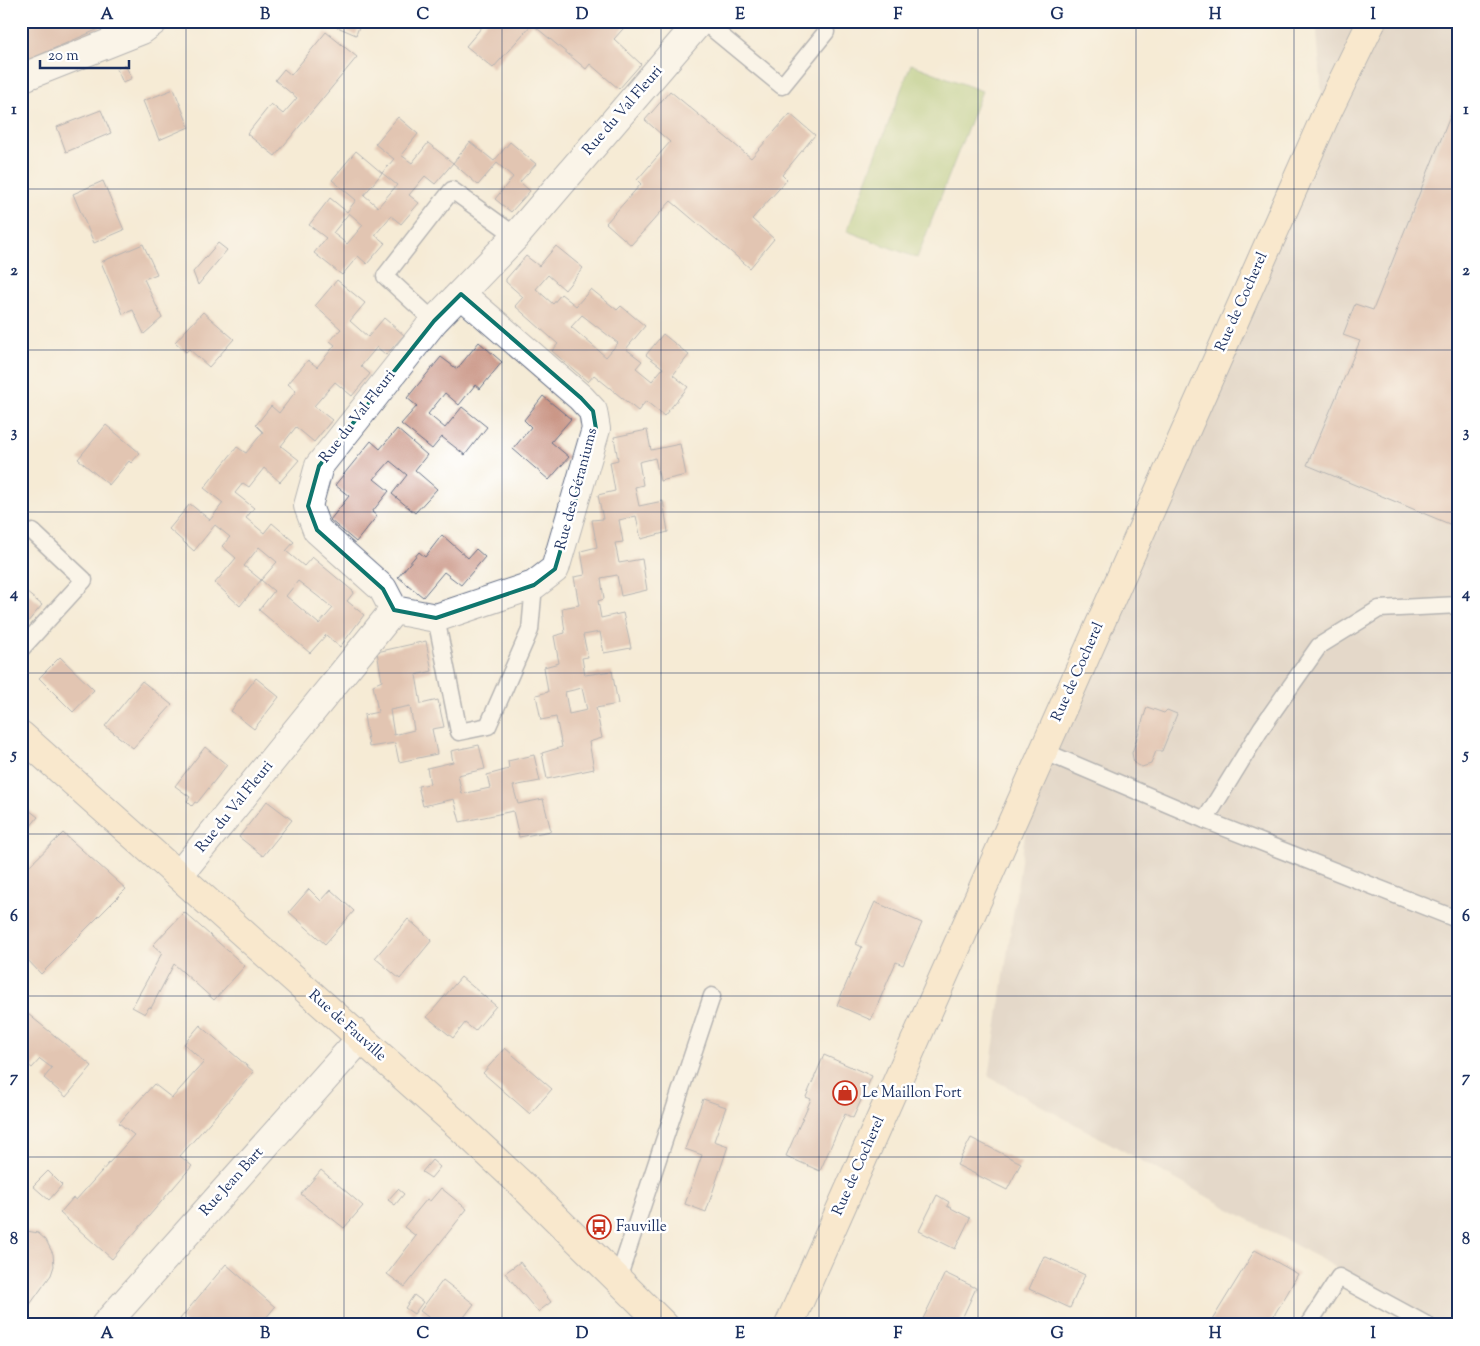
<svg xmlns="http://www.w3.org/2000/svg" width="1480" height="1346" font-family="'Sorts Mill Goudy',serif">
<rect width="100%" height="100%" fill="#fff"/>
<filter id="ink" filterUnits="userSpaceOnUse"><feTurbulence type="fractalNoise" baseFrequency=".02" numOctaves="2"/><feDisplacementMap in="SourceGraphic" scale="10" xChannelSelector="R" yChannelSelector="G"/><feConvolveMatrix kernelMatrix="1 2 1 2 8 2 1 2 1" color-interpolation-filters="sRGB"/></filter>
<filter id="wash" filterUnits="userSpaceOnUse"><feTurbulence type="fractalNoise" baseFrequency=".0096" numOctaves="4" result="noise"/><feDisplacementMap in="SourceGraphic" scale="20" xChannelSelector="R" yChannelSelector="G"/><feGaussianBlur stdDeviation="1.12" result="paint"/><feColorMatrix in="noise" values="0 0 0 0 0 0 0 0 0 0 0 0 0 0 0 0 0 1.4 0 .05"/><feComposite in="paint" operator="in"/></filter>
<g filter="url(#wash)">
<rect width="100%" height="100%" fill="#f5ebd6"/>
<path fill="#cec1ba" d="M 1316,21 L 1459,21 L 1459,1325 L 1441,1325 L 989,1077 L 1025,834 L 1068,695 L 1324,119 Z"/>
<path fill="#a0c26c" stroke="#5e7865" d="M 911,64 L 982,91 L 917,258 L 847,231 Z"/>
<g id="blocks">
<g fill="#cb9787" fill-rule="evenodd">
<path d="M 42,21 L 98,21 L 101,28 L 21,63 L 21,30 Z"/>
<path d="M 337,21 L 354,21 L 360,24 L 356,35 L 335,26 Z"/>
<path d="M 487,21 L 630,21 L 614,39 L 641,64 L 619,89 L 590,64 L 586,69 L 532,24 L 493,68 L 466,46 Z"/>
<path d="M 326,32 L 357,57 L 275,156 L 247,134 L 271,104 L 283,114 L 297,98 L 275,80 L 284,69 L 291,75 Z"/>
<path d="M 125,65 L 132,78 L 123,83 L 117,69 Z"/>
<path d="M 174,89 L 189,127 L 159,140 L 143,101 Z"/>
<path d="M 670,91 L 751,158 L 790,114 L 815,135 L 782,175 L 787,180 L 752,219 L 774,239 L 750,268 L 671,201 L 631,245 L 606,223 L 641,184 L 637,180 L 670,142 L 645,120 Z"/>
<path d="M 1459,94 L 1459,528 L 1307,465 L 1360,341 L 1343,335 L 1355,304 L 1373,310 Z"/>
<path d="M 101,110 L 111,133 L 66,152 L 57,127 Z"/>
<path d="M 398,117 L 418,134 L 401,155 L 412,163 L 428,143 L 453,163 L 435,184 L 425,176 L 409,195 L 419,203 L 401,224 L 391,216 L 375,235 L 385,243 L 367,264 L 358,256 L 342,275 L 314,253 L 326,238 L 309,225 L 330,198 L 347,212 L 356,200 L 332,180 L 356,151 L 382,173 L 364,195 L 378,207 L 397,185 L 382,173 L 394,159 L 375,144 ZM 349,213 L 363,225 L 347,244 L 333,233 Z"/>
<path d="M 470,142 L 494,161 L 510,142 L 536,164 L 520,182 L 530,191 L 511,212 L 495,199 L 513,177 L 497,163 L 478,185 L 453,163 Z"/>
<path d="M 103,181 L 124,230 L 94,243 L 73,194 Z"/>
<path d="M 218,243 L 227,250 L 198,285 L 193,272 Z"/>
<path d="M 143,244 L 157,274 L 144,279 L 162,318 L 144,334 L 133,310 L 123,314 L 101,262 Z"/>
<path d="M 556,246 L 583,268 L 565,290 L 548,275 L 536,289 L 553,304 L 561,294 L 576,306 L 591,289 L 617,310 L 621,306 L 645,326 L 626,349 L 642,361 L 636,368 L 652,381 L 663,368 L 646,355 L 663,334 L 689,355 L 673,375 L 688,387 L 664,416 L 646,401 L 638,411 L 594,375 L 588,382 L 552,351 L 558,344 L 515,306 L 523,297 L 506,282 L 506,279 L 526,256 L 539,266 ZM 582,315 L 618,343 L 606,357 L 571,327 Z"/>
<path d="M 337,280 L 365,303 L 350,321 L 368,337 L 384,318 L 404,335 L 386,355 L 377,347 L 361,366 L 370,374 L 352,396 L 335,382 L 314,406 L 332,420 L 314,442 L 296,427 L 281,446 L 299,460 L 280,482 L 264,468 L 249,487 L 243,483 L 235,493 L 254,508 L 246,518 L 264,533 L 272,523 L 294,542 L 286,551 L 304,566 L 312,557 L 354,592 L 347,601 L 364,615 L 340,647 L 326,635 L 310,653 L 259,610 L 274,591 L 261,580 L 277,562 L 259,547 L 244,566 L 261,580 L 240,606 L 215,583 L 236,558 L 222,546 L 230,537 L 215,525 L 194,551 L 169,529 L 190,504 L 210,520 L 223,503 L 204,488 L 237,447 L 246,453 L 263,432 L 256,425 L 271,406 L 279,413 L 296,391 L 288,384 L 308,360 L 317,367 L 335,345 L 330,341 L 341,329 L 315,306 ZM 298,581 L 333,608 L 319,624 L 286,596 Z"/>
<path d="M 203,312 L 234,339 L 209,367 L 189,349 L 186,352 L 175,342 Z"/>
<path d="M 479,342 L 502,362 L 480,389 L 475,385 L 459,405 L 445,393 L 428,414 L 445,428 L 462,407 L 487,427 L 465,455 L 442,437 L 432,449 L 401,424 L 417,406 L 407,398 L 441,357 L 457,369 Z"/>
<path d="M 543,396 L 571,419 L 551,442 L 569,457 L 549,480 L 513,449 L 531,427 L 524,420 Z"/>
<path d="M 106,425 L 140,453 L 131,463 L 129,461 L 109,485 L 78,459 Z"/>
<path d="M 397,429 L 427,455 L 415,470 L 437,489 L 415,513 L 392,494 L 407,475 L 390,461 L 374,479 L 389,491 L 372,512 L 377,516 L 356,542 L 330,520 L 349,496 L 335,485 L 371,441 L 380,449 Z"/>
<path d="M 647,430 L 651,450 L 680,444 L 686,475 L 660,481 L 655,458 L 639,462 L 643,485 L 635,487 L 639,506 L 663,501 L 668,532 L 641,539 L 636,516 L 619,520 L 623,542 L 615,543 L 619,563 L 642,559 L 647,590 L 621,596 L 617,575 L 601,578 L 604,599 L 598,601 L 601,618 L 623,613 L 631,648 L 604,653 L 600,632 L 583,635 L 588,657 L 582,658 L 585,675 L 612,671 L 618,704 L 596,708 L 602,738 L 589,742 L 594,769 L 547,779 L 542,753 L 562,747 L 556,717 L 541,720 L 536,695 L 548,692 L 544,667 L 559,663 L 554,636 L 565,633 L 562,608 L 579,605 L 574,577 L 585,575 L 581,551 L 597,547 L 592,520 L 603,519 L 598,495 L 615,491 L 610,462 L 618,460 L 614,437 ZM 582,688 L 587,710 L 569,714 L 565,692 Z"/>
<path d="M 442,535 L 468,558 L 476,549 L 485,557 L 461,585 L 444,572 L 423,597 L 398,577 L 419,552 L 425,557 Z"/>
<path d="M 21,588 L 42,605 L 21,630 Z"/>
<path d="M 426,641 L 432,671 L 416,675 L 421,704 L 438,700 L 444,727 L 432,729 L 437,754 L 399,762 L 395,743 L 369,747 L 364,715 L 378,712 L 373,685 L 382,681 L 377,652 ZM 410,706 L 414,730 L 394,735 L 390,710 Z"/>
<path d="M 60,657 L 94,690 L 73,712 L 39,678 Z"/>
<path d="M 256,678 L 279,697 L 254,729 L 231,711 Z"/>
<path d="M 142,681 L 172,705 L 133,748 L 105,726 Z"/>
<path d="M 1147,707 L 1164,713 L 1167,710 L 1177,714 L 1162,751 L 1156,751 L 1151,764 L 1142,767 L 1134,763 L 1132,753 Z"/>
<path d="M 479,745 L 485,769 L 458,775 L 462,794 L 490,788 L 487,775 L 509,769 L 508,761 L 534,755 L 540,781 L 513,786 L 518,804 L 543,799 L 551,831 L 519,837 L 513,811 L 460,822 L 454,799 L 423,806 L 418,786 L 430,784 L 427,768 L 453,762 L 451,751 Z"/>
<path d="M 205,747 L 227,765 L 197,803 L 195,802 L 192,806 L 187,801 L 190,797 L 175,786 Z"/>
<path d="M 267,801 L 292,820 L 263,856 L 239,837 Z"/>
<path d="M 21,804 L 38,817 L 21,838 Z"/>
<path d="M 63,833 L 126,889 L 41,974 L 26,958 L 21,962 L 21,874 Z"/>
<path d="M 309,889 L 321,901 L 331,890 L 354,911 L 325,944 L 289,912 Z"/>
<path d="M 875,902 L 922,923 L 903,965 L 896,962 L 871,1020 L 837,1005 L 862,947 L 856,944 Z"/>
<path d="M 184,912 L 245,966 L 214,1000 L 174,964 L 151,1008 L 149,1007 L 145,1014 L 132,1007 L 162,953 L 153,945 Z"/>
<path d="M 408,919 L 432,940 L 400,979 L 375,958 Z"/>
<path d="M 461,977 L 496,1006 L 475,1031 L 465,1023 L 453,1038 L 427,1017 Z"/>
<path d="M 28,1014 L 92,1066 L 66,1097 L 44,1078 L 52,1068 L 40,1059 L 32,1068 L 21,1059 L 21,1022 Z"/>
<path d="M 200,1025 L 254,1072 L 180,1156 L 192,1166 L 112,1259 L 60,1213 L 73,1198 L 76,1200 L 134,1135 L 119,1123 L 154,1084 L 172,1098 L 204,1062 L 184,1044 Z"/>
<path d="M 505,1048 L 552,1089 L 530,1114 L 483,1073 Z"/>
<path d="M 824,1055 L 872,1076 L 853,1118 L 845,1114 L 820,1171 L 786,1156 L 811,1099 L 806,1097 Z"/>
<path d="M 703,1099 L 726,1107 L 714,1141 L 728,1146 L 706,1212 L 685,1204 L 702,1155 L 685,1149 Z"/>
<path d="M 971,1138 L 1021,1163 L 1007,1190 L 957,1165 Z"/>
<path d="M 432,1160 L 440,1167 L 431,1178 L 422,1172 Z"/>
<path d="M 321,1170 L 363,1206 L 344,1228 L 301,1194 Z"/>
<path d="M 48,1171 L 62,1185 L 49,1200 L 33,1186 Z"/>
<path d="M 441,1188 L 467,1209 L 405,1287 L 387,1274 L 416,1236 L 404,1227 L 427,1199 L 430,1201 Z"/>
<path d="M 398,1189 L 404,1194 L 395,1205 L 388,1200 Z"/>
<path d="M 937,1195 L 949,1202 L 947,1206 L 970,1218 L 955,1249 L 919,1231 Z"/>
<path d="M 21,1230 L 38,1233 L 46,1240 L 53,1254 L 54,1266 L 51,1275 L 21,1317 Z"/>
<path d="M 1255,1250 L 1298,1274 L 1287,1294 L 1268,1325 L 1209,1325 Z"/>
<path d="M 1044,1256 L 1085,1275 L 1070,1308 L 1029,1289 Z"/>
<path d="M 520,1262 L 551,1302 L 538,1312 L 505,1273 Z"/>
<path d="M 226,1264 L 275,1307 L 260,1325 L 188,1325 L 180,1319 Z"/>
<path d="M 945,1273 L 976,1288 L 959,1325 L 920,1325 Z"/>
<path d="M 443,1280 L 474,1304 L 458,1325 L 439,1325 L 420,1311 Z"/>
<path d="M 414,1295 L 423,1302 L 414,1314 L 405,1308 Z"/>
</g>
</g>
</g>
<g filter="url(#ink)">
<use href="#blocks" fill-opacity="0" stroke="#677188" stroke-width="1"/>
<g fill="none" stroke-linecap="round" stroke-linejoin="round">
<g stroke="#677188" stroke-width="19">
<g id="lane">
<path d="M 703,21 L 782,86 L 826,32"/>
<path d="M 434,321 L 385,276 L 452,190 L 516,236"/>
<path d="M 436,618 L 459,732 L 488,726 L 530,630 L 534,585"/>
<path d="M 21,649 L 84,580 L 33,532"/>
<path d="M 1043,751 L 1205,820 L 1459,920"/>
<path d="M 1205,820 L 1262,727 L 1319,646 L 1379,609 L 1459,605"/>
<path d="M 618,1279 L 712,996"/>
<path d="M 1308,1325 L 1339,1277 L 1427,1325"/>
</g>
</g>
<g stroke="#677188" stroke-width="30">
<g id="street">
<path d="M 21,78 L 142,30 L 154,21"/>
<path d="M 394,610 L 383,589 L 317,530 L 308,506 L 319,466 L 434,321 L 516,236 L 700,21"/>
<path d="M 394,610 L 436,618 L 534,585 L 555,569 L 596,429 L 593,411 L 581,398 L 461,294"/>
<path d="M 179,875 L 394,610"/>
<path d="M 105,1325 L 360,1039"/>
</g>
</g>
<g stroke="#677188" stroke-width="30">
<g id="secondary">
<path d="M 21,735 L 459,1126 L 521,1184 L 664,1325"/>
<path d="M 789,1325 L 1324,119 L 1372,21"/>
</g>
</g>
<use href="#lane" stroke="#fff" stroke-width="16"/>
<use href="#street" stroke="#fff" stroke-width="28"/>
<use href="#secondary" stroke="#fce5c4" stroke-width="28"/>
</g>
</g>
<path d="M0 0H1480V1346H0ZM 461,294 L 581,398 L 593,411 L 596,429 L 555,569 L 534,585 L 436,618 L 394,610 L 383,589 L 317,530 L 308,506 L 319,466 L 434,321 Z" fill="#f5ebd6" fill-opacity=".55" fill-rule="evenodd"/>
<path fill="none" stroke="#0f766e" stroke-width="4" stroke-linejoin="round" d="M 461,294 L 581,398 L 593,411 L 596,429 L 555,569 L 534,585 L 436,618 L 394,610 L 383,589 L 317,530 L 308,506 L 319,466 L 434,321 Z"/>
<path fill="none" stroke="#1b2f5e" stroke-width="1" stroke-opacity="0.55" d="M 186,21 L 186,1325M 344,21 L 344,1325M 502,21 L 502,1325M 661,21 L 661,1325M 819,21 L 819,1325M 978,21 L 978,1325M 1136,21 L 1136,1325M 1294,21 L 1294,1325M 21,189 L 1459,189M 21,350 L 1459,350M 21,512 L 1459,512M 21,673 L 1459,673M 21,834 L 1459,834M 21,996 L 1459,996M 21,1157 L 1459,1157"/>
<defs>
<g id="shop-ring" transform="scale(1.25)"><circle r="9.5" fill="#fff" stroke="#c8321e" stroke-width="1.5"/><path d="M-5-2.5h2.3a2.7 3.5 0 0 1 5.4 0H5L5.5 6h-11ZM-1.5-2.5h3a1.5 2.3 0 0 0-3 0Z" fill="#c8321e"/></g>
<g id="bus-ring" transform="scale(1.25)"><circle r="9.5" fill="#fff" stroke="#c8321e" stroke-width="1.5"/><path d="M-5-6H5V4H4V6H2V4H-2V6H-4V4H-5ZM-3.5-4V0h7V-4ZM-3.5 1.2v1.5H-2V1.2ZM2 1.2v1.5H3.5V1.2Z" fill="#c8321e"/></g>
</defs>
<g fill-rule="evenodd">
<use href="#shop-ring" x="845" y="1093"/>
<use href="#bus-ring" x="599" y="1227"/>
</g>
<g text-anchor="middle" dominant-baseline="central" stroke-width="5" stroke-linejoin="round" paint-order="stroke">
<g font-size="15" fill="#1b2f5e" stroke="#fff">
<text transform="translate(623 111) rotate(-49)">Rue du Val Fleuri</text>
<text transform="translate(1242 302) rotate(-66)">Rue de Cocherel</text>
<text transform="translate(358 417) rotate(-52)">Rue du Val Fleuri</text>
<text transform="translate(577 489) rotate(-75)">Rue des Géraniums</text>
<text transform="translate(1078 672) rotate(-66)">Rue de Cocherel</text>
<text transform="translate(235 807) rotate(-51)">Rue du Val Fleuri</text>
<text transform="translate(347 1026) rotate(42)">Rue de Fauville</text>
<text transform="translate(859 1166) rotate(-66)">Rue de Cocherel</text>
<text transform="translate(232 1182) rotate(-48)">Rue Jean Bart</text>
</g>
<g font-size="15" fill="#1b2f5e" stroke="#fff" text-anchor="start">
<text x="862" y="1093">Le Maillon Fort</text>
<text x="616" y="1227">Fauville</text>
</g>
</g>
<rect width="1480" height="1346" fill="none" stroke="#fff" stroke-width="55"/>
<path d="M40 60v8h89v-8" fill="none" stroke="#1b2f5e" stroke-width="2.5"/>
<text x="48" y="60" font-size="15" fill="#1b2f5e" stroke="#ffffff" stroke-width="4" paint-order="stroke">20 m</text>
<rect x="28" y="28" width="1424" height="1290" fill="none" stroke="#1b2f5e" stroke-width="2"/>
<g font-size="16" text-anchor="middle" font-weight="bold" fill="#1b2f5e">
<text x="107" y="19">A</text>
<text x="265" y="19">B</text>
<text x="423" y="19">C</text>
<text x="582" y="19">D</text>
<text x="740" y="19">E</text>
<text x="898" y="19">F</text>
<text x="1057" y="19">G</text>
<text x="1215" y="19">H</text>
<text x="1373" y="19">I</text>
<text x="14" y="114">1</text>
<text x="1466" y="114">1</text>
<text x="14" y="275">2</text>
<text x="1466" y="275">2</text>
<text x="14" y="437">3</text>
<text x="1466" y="437">3</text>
<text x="14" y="598">4</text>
<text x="1466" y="598">4</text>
<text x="14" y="759">5</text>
<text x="1466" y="759">5</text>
<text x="14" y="921">6</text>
<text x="1466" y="921">6</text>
<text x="14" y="1082">7</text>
<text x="1466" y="1082">7</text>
<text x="14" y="1244">8</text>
<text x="1466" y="1244">8</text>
<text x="107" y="1338">A</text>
<text x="265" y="1338">B</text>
<text x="423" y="1338">C</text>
<text x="582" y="1338">D</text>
<text x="740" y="1338">E</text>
<text x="898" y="1338">F</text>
<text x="1057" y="1338">G</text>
<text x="1215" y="1338">H</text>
<text x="1373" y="1338">I</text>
</g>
</svg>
